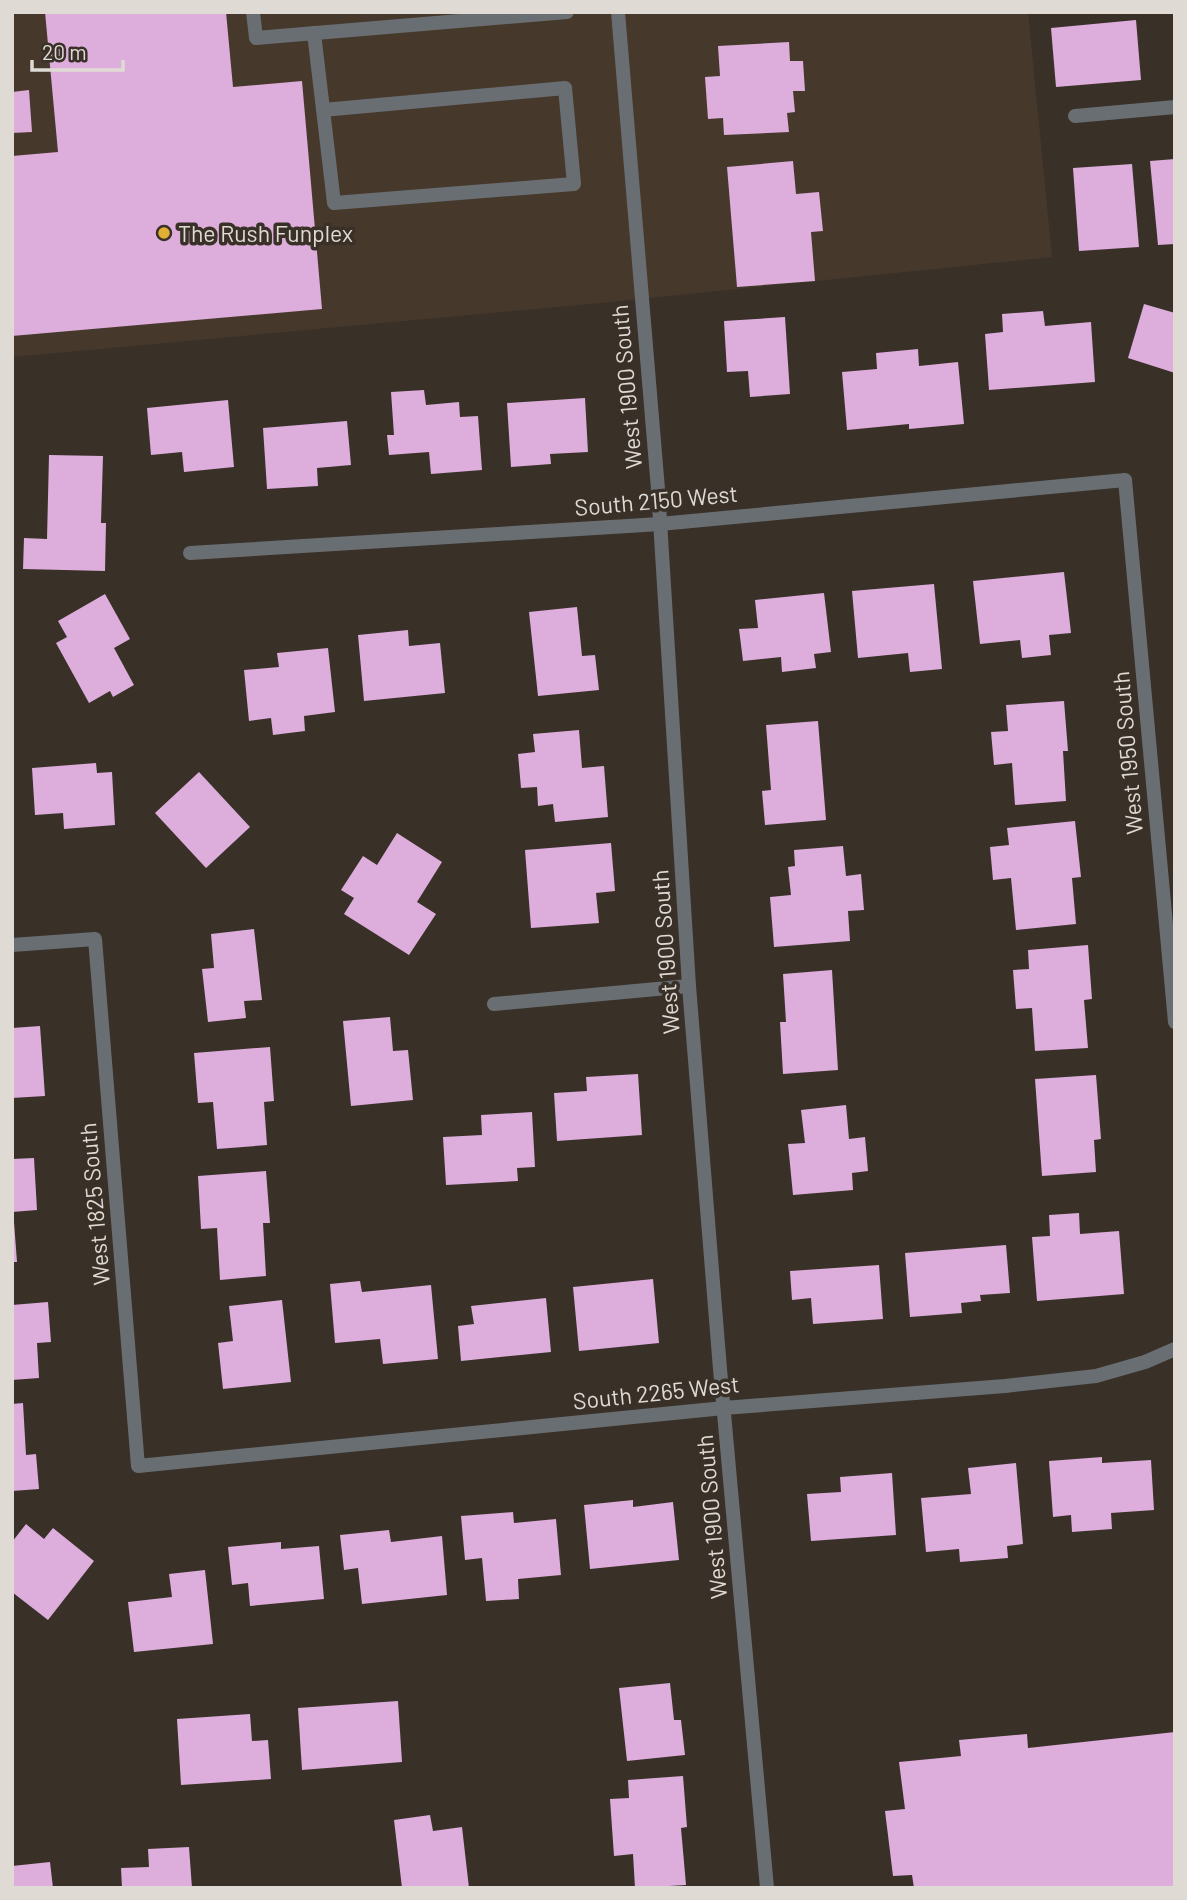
<svg xmlns="http://www.w3.org/2000/svg" width="1187" height="1900" font-family="Barlow,sans-serif">
<rect width="100%" height="100%" fill="#393028"/>
<path fill="#47382c" d="M 12,12 L 1028,12 L 1052,257 L 601,303 L 12,357 Z"/>
<g fill="#ddaddb">
<path d="M 45,12 L 226,12 L 233,87 L 302,81 L 322,309 L 12,336 L 12,156 L 58,152 Z"/>
<path d="M 1136,20 L 1141,80 L 1056,87 L 1051,28 Z"/>
<path d="M 789,42 L 790,61 L 803,61 L 805,91 L 793,91 L 795,112 L 787,113 L 789,132 L 724,135 L 723,118 L 708,119 L 705,77 L 720,76 L 718,46 Z"/>
<path d="M 29,90 L 32,132 L 12,133 L 12,92 Z"/>
<path d="M 1175,159 L 1175,244 L 1158,245 L 1150,161 Z"/>
<path d="M 793,161 L 796,194 L 819,192 L 823,231 L 811,232 L 815,281 L 737,287 L 727,167 Z"/>
<path d="M 1132,164 L 1139,247 L 1079,251 L 1073,168 Z"/>
<path d="M 1144,304 L 1175,313 L 1175,373 L 1128,358 Z"/>
<path d="M 1043,311 L 1045,326 L 1091,322 L 1095,382 L 989,390 L 985,334 L 1003,332 L 1002,314 Z"/>
<path d="M 785,317 L 790,394 L 750,397 L 748,371 L 727,372 L 724,321 Z"/>
<path d="M 918,349 L 919,366 L 958,362 L 964,424 L 909,429 L 909,424 L 847,430 L 842,372 L 877,369 L 876,353 Z"/>
<path d="M 424,390 L 426,405 L 459,402 L 460,417 L 478,416 L 482,470 L 431,474 L 429,452 L 389,455 L 387,435 L 394,435 L 391,392 Z"/>
<path d="M 585,398 L 588,452 L 550,454 L 551,464 L 511,467 L 507,403 Z"/>
<path d="M 228,400 L 234,467 L 184,472 L 182,452 L 151,455 L 147,408 Z"/>
<path d="M 347,421 L 351,465 L 317,468 L 318,486 L 267,489 L 263,428 Z"/>
<path d="M 49,455 L 103,456 L 101,523 L 106,523 L 105,571 L 23,569 L 24,538 L 47,539 Z"/>
<path d="M 1064,572 L 1071,633 L 1049,635 L 1051,655 L 1022,658 L 1020,640 L 980,644 L 973,581 Z"/>
<path d="M 934,584 L 942,669 L 910,672 L 908,653 L 858,658 L 852,591 Z"/>
<path d="M 824,593 L 831,652 L 814,654 L 816,668 L 782,672 L 781,657 L 743,661 L 739,629 L 758,628 L 755,600 Z"/>
<path d="M 105,594 L 130,639 L 114,648 L 134,685 L 113,697 L 110,691 L 89,703 L 56,643 L 67,637 L 58,621 Z"/>
<path d="M 577,607 L 582,656 L 595,655 L 599,690 L 538,696 L 529,612 Z"/>
<path d="M 408,630 L 409,646 L 440,643 L 445,693 L 364,701 L 358,635 Z"/>
<path d="M 328,648 L 335,712 L 304,716 L 305,731 L 273,735 L 271,718 L 249,721 L 244,670 L 279,667 L 277,653 Z"/>
<path d="M 1064,701 L 1068,751 L 1063,751 L 1066,801 L 1015,805 L 1012,763 L 994,765 L 991,732 L 1008,731 L 1006,705 Z"/>
<path d="M 818,721 L 826,820 L 765,825 L 762,791 L 771,790 L 766,725 Z"/>
<path d="M 579,730 L 582,768 L 604,766 L 608,817 L 555,822 L 553,804 L 538,806 L 537,787 L 521,788 L 518,754 L 535,752 L 533,734 Z"/>
<path d="M 96,763 L 97,773 L 112,772 L 115,825 L 64,829 L 63,813 L 35,815 L 32,768 Z"/>
<path d="M 199,772 L 250,827 L 206,868 L 155,813 Z"/>
<path d="M 1075,821 L 1081,877 L 1072,878 L 1076,924 L 1016,930 L 1011,878 L 993,880 L 990,847 L 1009,845 L 1007,828 Z"/>
<path d="M 397,833 L 442,862 L 417,902 L 436,914 L 409,955 L 344,914 L 354,898 L 341,890 L 363,856 L 377,865 Z"/>
<path d="M 611,843 L 615,891 L 596,893 L 599,923 L 531,928 L 525,850 Z"/>
<path d="M 843,846 L 846,876 L 861,874 L 864,910 L 848,911 L 850,941 L 774,947 L 770,897 L 791,895 L 788,867 L 795,866 L 794,850 Z"/>
<path d="M 254,929 L 262,1000 L 244,1001 L 246,1018 L 208,1022 L 202,969 L 214,968 L 211,934 Z"/>
<path d="M 1088,945 L 1092,999 L 1084,1000 L 1088,1048 L 1035,1051 L 1032,1008 L 1016,1009 L 1013,970 L 1029,969 L 1028,950 Z"/>
<path d="M 832,970 L 838,1070 L 783,1074 L 780,1022 L 786,1022 L 783,974 Z"/>
<path d="M 390,1017 L 393,1051 L 408,1050 L 413,1100 L 351,1106 L 343,1021 Z"/>
<path d="M 40,1026 L 45,1096 L 12,1098 L 12,1028 Z"/>
<path d="M 270,1047 L 274,1101 L 264,1102 L 267,1145 L 217,1149 L 213,1102 L 198,1103 L 194,1053 Z"/>
<path d="M 638,1074 L 642,1135 L 557,1141 L 554,1093 L 587,1091 L 586,1077 Z"/>
<path d="M 1096,1075 L 1101,1139 L 1094,1140 L 1096,1172 L 1042,1176 L 1035,1079 Z"/>
<path d="M 846,1105 L 849,1139 L 865,1137 L 868,1171 L 852,1173 L 853,1190 L 793,1195 L 788,1144 L 805,1143 L 801,1110 Z"/>
<path d="M 532,1112 L 535,1167 L 517,1168 L 518,1181 L 446,1185 L 443,1137 L 482,1135 L 481,1115 Z"/>
<path d="M 34,1158 L 37,1210 L 12,1212 L 12,1159 Z"/>
<path d="M 266,1171 L 270,1223 L 263,1223 L 266,1276 L 220,1280 L 217,1228 L 201,1229 L 198,1176 Z"/>
<path d="M 1079,1213 L 1080,1234 L 1119,1231 L 1124,1294 L 1037,1301 L 1032,1237 L 1050,1236 L 1049,1215 Z"/>
<path d="M 12,1222 L 14,1222 L 17,1262 L 12,1262 Z"/>
<path d="M 1006,1245 L 1010,1293 L 980,1295 L 981,1301 L 961,1303 L 962,1313 L 910,1317 L 905,1253 Z"/>
<path d="M 879,1265 L 883,1319 L 813,1324 L 811,1298 L 792,1300 L 790,1271 Z"/>
<path d="M 653,1279 L 659,1343 L 579,1351 L 573,1287 Z"/>
<path d="M 360,1281 L 362,1292 L 431,1285 L 438,1359 L 383,1364 L 380,1339 L 335,1343 L 330,1284 Z"/>
<path d="M 546,1298 L 551,1352 L 461,1361 L 458,1326 L 474,1324 L 471,1306 Z"/>
<path d="M 282,1300 L 291,1382 L 223,1389 L 218,1343 L 233,1341 L 229,1306 Z"/>
<path d="M 48,1302 L 51,1342 L 37,1343 L 39,1378 L 12,1380 L 12,1305 Z"/>
<path d="M 23,1403 L 26,1455 L 36,1454 L 39,1489 L 12,1491 L 12,1404 Z"/>
<path d="M 1102,1457 L 1102,1463 L 1151,1460 L 1154,1510 L 1111,1513 L 1112,1529 L 1072,1532 L 1071,1515 L 1053,1517 L 1049,1461 Z"/>
<path d="M 1016,1463 L 1023,1544 L 1007,1546 L 1008,1558 L 960,1562 L 959,1549 L 926,1552 L 921,1498 L 971,1494 L 968,1468 Z"/>
<path d="M 892,1473 L 896,1535 L 811,1541 L 807,1494 L 841,1492 L 840,1477 Z"/>
<path d="M 633,1500 L 633,1507 L 673,1502 L 679,1560 L 590,1569 L 584,1505 Z"/>
<path d="M 513,1512 L 514,1523 L 556,1519 L 561,1575 L 518,1579 L 519,1599 L 486,1601 L 482,1558 L 465,1560 L 461,1516 Z"/>
<path d="M 26,1524 L 44,1539 L 53,1528 L 94,1561 L 48,1620 L 12,1592 L 12,1542 Z"/>
<path d="M 389,1530 L 391,1542 L 442,1536 L 447,1595 L 362,1604 L 358,1568 L 344,1570 L 340,1535 Z"/>
<path d="M 281,1542 L 281,1549 L 319,1546 L 324,1599 L 250,1606 L 248,1583 L 232,1585 L 228,1547 Z"/>
<path d="M 205,1570 L 213,1644 L 134,1652 L 128,1602 L 172,1597 L 169,1574 Z"/>
<path d="M 670,1683 L 674,1720 L 681,1720 L 685,1755 L 627,1761 L 619,1688 Z"/>
<path d="M 398,1701 L 402,1762 L 302,1770 L 298,1708 Z"/>
<path d="M 250,1714 L 252,1741 L 268,1740 L 271,1779 L 181,1785 L 177,1719 Z"/>
<path d="M 1175,1732 L 1175,1888 L 914,1888 L 912,1875 L 893,1876 L 885,1811 L 905,1809 L 899,1762 L 961,1756 L 959,1740 L 1027,1734 L 1028,1748 Z"/>
<path d="M 683,1776 L 687,1827 L 681,1828 L 686,1885 L 635,1888 L 633,1854 L 614,1856 L 610,1799 L 629,1798 L 628,1780 Z"/>
<path d="M 430,1815 L 433,1831 L 462,1827 L 469,1888 L 402,1888 L 394,1820 Z"/>
<path d="M 189,1847 L 192,1888 L 122,1888 L 121,1868 L 149,1867 L 148,1849 Z"/>
<path d="M 50,1862 L 53,1888 L 12,1888 L 12,1866 Z"/>
</g>
<g fill="none" stroke-linecap="round" stroke-linejoin="round">
<g stroke="#696e72" stroke-width="14">
<path d="M 253,12 L 256,38 L 567,12"/>
<path d="M 314,33 L 334,203 L 574,184 L 565,88 L 323,110"/>
</g>
<g stroke="#696e72" stroke-width="14">
<path d="M 618,12 L 658,489 L 689,986 L 720,1369 L 767,1888"/>
<path d="M 1075,116 L 1175,107"/>
<path d="M 190,553 L 660,524 L 1125,480 L 1175,1022"/>
<path d="M 12,945 L 95,939 L 138,1466 L 724,1408 L 1005,1386 L 1096,1376 L 1145,1362 L 1175,1349"/>
<path d="M 494,1004 L 689,986"/>
</g>
</g>
<circle fill="#e1af34" stroke="#393028" stroke-width="2.5" cx="164" cy="233" r="7"/>
<g text-anchor="middle" dominant-baseline="central" stroke-width="7" stroke-linejoin="round" paint-order="stroke">
<g font-size="23" fill="#e0dad5" stroke="#393028" text-anchor="start">
<text x="178" y="233">The Rush Funplex</text>
</g>
<g font-size="23" fill="#e0dad5" stroke="#393028">
<text transform="translate(626 387) rotate(-95)">West 1900 South</text>
<text transform="translate(656 500) rotate(-5)">South 2150 West</text>
<text transform="translate(1127 753) rotate(-95)">West 1950 South</text>
<text transform="translate(665 952) rotate(-94)">West 1900 South</text>
<text transform="translate(94 1204) rotate(-95)">West 1825 South</text>
<text transform="translate(656 1392) rotate(-6)">South 2265 West</text>
<text transform="translate(711 1517) rotate(-95)">West 1900 South</text>
</g>
</g>
<rect width="1187" height="1900" fill="none" stroke="#e0dad5" stroke-width="28"/>
<path d="M32 60v10h91v-10" fill="none" stroke="#e0dad5" stroke-width="3.5"/>
<text x="42" y="60" font-size="21" fill="#e0dad5" stroke="#393028" stroke-width="5" paint-order="stroke">20 m</text>
</svg>
